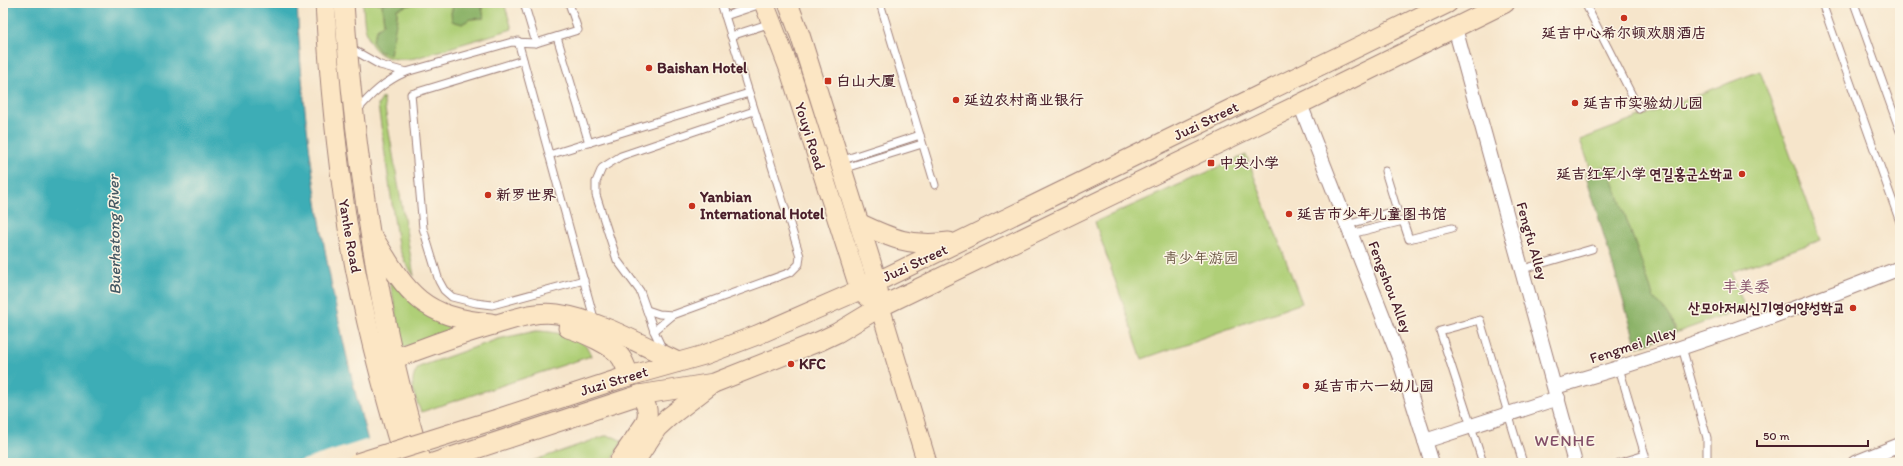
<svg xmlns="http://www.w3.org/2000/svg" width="1903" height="466" font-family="Itim,'LXGW WenKai TC','Poor Story',sans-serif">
<rect width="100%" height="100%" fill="#fcf5e5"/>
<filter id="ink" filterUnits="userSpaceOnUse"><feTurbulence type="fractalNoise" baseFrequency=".025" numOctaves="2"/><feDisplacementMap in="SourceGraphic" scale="8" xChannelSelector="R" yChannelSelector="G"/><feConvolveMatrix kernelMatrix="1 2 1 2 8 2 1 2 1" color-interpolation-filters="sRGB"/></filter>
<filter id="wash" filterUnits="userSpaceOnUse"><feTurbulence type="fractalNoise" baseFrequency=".012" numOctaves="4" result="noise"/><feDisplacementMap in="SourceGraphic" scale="16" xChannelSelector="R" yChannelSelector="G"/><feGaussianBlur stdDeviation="0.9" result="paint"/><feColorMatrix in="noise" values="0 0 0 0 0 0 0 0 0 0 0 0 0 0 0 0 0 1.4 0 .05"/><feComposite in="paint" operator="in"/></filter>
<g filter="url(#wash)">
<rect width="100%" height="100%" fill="#f6e5cb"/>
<g fill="#afcf77" stroke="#7c7751">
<path d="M 363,3 L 382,3 L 384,25 L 377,29 L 390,55 L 393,33 L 397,20 L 397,9 L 416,3 L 454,3 L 451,13 L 462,24 L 470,19 L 484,18 L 481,3 L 504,3 L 512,29 L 416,58 C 372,65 364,41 363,3 Z"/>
<path d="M 1760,71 L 1821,240 L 1731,272 L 1745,308 L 1675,333 L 1675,327 L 1640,303 L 1580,140 Z"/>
<path d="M 383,97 L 414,276 L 405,262 L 398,246 L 378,105 Z"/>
<path d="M 1246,155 L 1302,303 L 1142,359 L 1095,222 Z"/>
<path d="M 389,277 L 463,326 L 403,348 Z"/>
<path d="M 536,331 C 552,331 587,336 591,356 L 421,412 C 415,398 407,381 419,367 L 498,339 Z"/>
<path d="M 605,436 L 614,437 L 622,441 L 611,463 L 527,463 Z"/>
</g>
<g fill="#8bb268" stroke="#6a684a">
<path d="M 382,3 L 416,3 L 397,9 C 397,25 392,40 390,55 L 379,51 L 372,41 L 377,29 L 384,24 Z"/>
<path d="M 454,3 L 481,3 L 484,18 L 470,19 L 462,24 L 452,21 L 451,13 Z"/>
<path d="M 1608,166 L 1654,298 C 1664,309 1673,319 1675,333 L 1637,347 L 1585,172 Z"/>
</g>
<path fill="#3cadb6" stroke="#436670" d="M 3,3 L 297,3 C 304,159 332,313 374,463 L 3,463 Z"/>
<path fill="#f6e5cb" d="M 369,439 L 376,463 L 294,463 Z"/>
</g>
<g filter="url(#ink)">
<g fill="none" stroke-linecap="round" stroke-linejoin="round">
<g stroke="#a0827b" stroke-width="9">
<g id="lane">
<path d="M 524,3 L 536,43"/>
<path d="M 880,3 L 935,185"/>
<path d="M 1585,3 L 1639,109"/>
<path d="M 1822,3 L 1900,222"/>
<path d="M 1854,3 L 1900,131"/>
<path d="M 725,16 L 764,3"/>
<path d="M 731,36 L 771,23"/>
<path d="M 557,37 L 589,143"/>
<path d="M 518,41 L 595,322"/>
<path d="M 350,48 L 380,65 L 406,72"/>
<path d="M 523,60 L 411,94 L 423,228 L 439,281 L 444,290 L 452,297 L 476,303 L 492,305 L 584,280"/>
<path d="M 356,112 C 371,94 385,81 406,72 L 512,42 L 536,43 L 578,30 L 569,3"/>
<path d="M 549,155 L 749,93"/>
<path d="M 840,161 L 920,135"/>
<path d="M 842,169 L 922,144"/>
<path d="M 1347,225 L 1397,210 L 1385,171"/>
<path d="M 1351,234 L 1403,221 L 1409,239 L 1452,228"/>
<path d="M 1523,269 L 1592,249"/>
<path d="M 647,310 L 659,314 L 673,315"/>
<path d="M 654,331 L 673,315 L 791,272 L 799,264 L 800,256 L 721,3"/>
<path d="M 1682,347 L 1707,438 L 1707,463"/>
<path d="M 665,350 L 661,346 L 654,331 L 640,291 L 617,260 L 596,195 L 596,182 L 602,168 L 621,156 L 754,111"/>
<path d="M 1483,463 L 1440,331 L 1480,320 L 1523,463"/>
<path d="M 1619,463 L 1645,455 L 1619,368"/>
</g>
</g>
<g stroke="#a0827b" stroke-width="16">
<g id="street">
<path d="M 1455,28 L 1575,463"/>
<path d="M 1300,104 L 1398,355 L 1432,463"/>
<path d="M 1555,387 C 1672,353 1787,313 1900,268"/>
<path d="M 1425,441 L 1558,398"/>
<path d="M 1855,463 L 1900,445"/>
</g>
</g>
<g stroke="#a0827b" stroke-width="21">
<g id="secondary">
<path d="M 325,3 C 329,76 336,150 347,222 C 360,304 381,384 405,463"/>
<path d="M 344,3 C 349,80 358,156 370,232 C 382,311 398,387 422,463"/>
<path d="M 764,3 L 789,68 L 860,290 L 869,298"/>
<path d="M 788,3 L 800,35 L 877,281 L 880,307 L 927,463"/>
<path d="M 859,223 C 892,239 912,247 949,242"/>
<path d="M 375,240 C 408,295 423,317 491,323"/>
<path d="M 568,328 C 582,332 615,346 622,359 C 625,364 627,371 630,376"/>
<path d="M 381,363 C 420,350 458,334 497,324 C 517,318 535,311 557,314 C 599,320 640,344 678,362"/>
<path d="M 497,419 L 619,379 L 704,355 L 757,335 L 860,290 L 1448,3"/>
<path d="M 433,463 L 639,395 L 714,383 L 820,341 L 837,333 L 880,307 L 1300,104 L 1505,3"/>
<path d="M 618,463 L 646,422 C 649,411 647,404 639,395"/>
<path d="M 634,463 L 657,428 L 669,417 L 712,384"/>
</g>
</g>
<use href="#lane" stroke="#fff" stroke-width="7"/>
<use href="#street" stroke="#fff" stroke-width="14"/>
<use href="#secondary" stroke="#fce6c4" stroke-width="19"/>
<g stroke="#a0827b" stroke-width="21" stroke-linecap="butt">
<path id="secondary-bridge" d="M 357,463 L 497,419"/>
</g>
<use href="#secondary-bridge" stroke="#fce6c4" stroke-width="19"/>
</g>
</g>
<g fill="#c8321e" stroke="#fcf5e5" stroke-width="1.5">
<circle cx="1624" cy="18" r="4"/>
<circle cx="649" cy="68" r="4"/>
<rect x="824" y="77" width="8" height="8" rx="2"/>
<circle cx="956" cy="100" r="4"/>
<circle cx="1575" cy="103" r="4"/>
<rect x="1207" y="159" width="8" height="8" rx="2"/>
<circle cx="1742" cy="174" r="4"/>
<circle cx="488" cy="195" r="4"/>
<circle cx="692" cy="206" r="4"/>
<circle cx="1289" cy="214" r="4"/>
<circle cx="1853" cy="308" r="4"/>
<circle cx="791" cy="364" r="4"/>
<circle cx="1306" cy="386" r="4"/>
</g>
<g text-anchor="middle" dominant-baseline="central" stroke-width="3" stroke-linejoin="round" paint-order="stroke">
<g font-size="15" font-weight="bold" fill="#4a1f2b" stroke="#fcf5e5" text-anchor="start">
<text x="1624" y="33" text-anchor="middle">延吉中心希尔顿欢朋酒店</text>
<text x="657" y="68">Baishan Hotel</text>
<text x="836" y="81">白山大厦</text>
<text x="964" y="100">延边农村商业银行</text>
<text x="1583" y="103">延吉市实验幼儿园</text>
<text x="1219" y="163">中央小学</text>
<text x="1734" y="174" text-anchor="end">延吉红军小学 연길홍군소학교</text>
<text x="496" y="195">新罗世界</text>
<text x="700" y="197">Yanbian<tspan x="700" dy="17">International Hotel</tspan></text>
<text x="1297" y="214">延吉市少年儿童图书馆</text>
<text x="1845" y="308" text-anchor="end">산모아저씨신기영어양성학교</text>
<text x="799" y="364">KFC</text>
<text x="1314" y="386">延吉市六一幼儿园</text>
</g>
<g font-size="15" fill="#4a1f2b" stroke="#fcf5e5">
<text transform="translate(1206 121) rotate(-26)">Juzi Street</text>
<text transform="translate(810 136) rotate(72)">Youyi Road</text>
<text transform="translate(350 236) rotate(80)">Yanhe Road</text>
<text transform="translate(1532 241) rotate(74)">Fengfu Alley</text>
<text transform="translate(915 263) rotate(-25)">Juzi Street</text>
<text transform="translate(1390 287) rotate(69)">Fengshou Alley</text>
<text transform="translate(1633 345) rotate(-18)">Fengmei Alley</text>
<text transform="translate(614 381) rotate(-17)">Juzi Street</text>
</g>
<g font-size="15" fill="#685442" stroke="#fcf5e5">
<text x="1201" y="258">青少年游园</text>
</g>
<g font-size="16" font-style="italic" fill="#445863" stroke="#fcf5e5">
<text transform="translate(114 235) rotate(-91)">Buerhatong River</text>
</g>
<g font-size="16" fill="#834f68" stroke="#fcf5e5">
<text x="1746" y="286">丰美委</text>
</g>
<g font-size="17" letter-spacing="1" fill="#834f68" stroke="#fcf5e5">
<text x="1565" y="440">WENHE</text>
</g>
</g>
<rect width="1903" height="466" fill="none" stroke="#fcf5e5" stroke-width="16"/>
<path d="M1757 440v6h111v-6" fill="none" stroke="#4a1f2b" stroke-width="2"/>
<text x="1763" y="440" font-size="12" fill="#4a1f2b" stroke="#fcf5e5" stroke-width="3" paint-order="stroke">50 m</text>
</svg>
